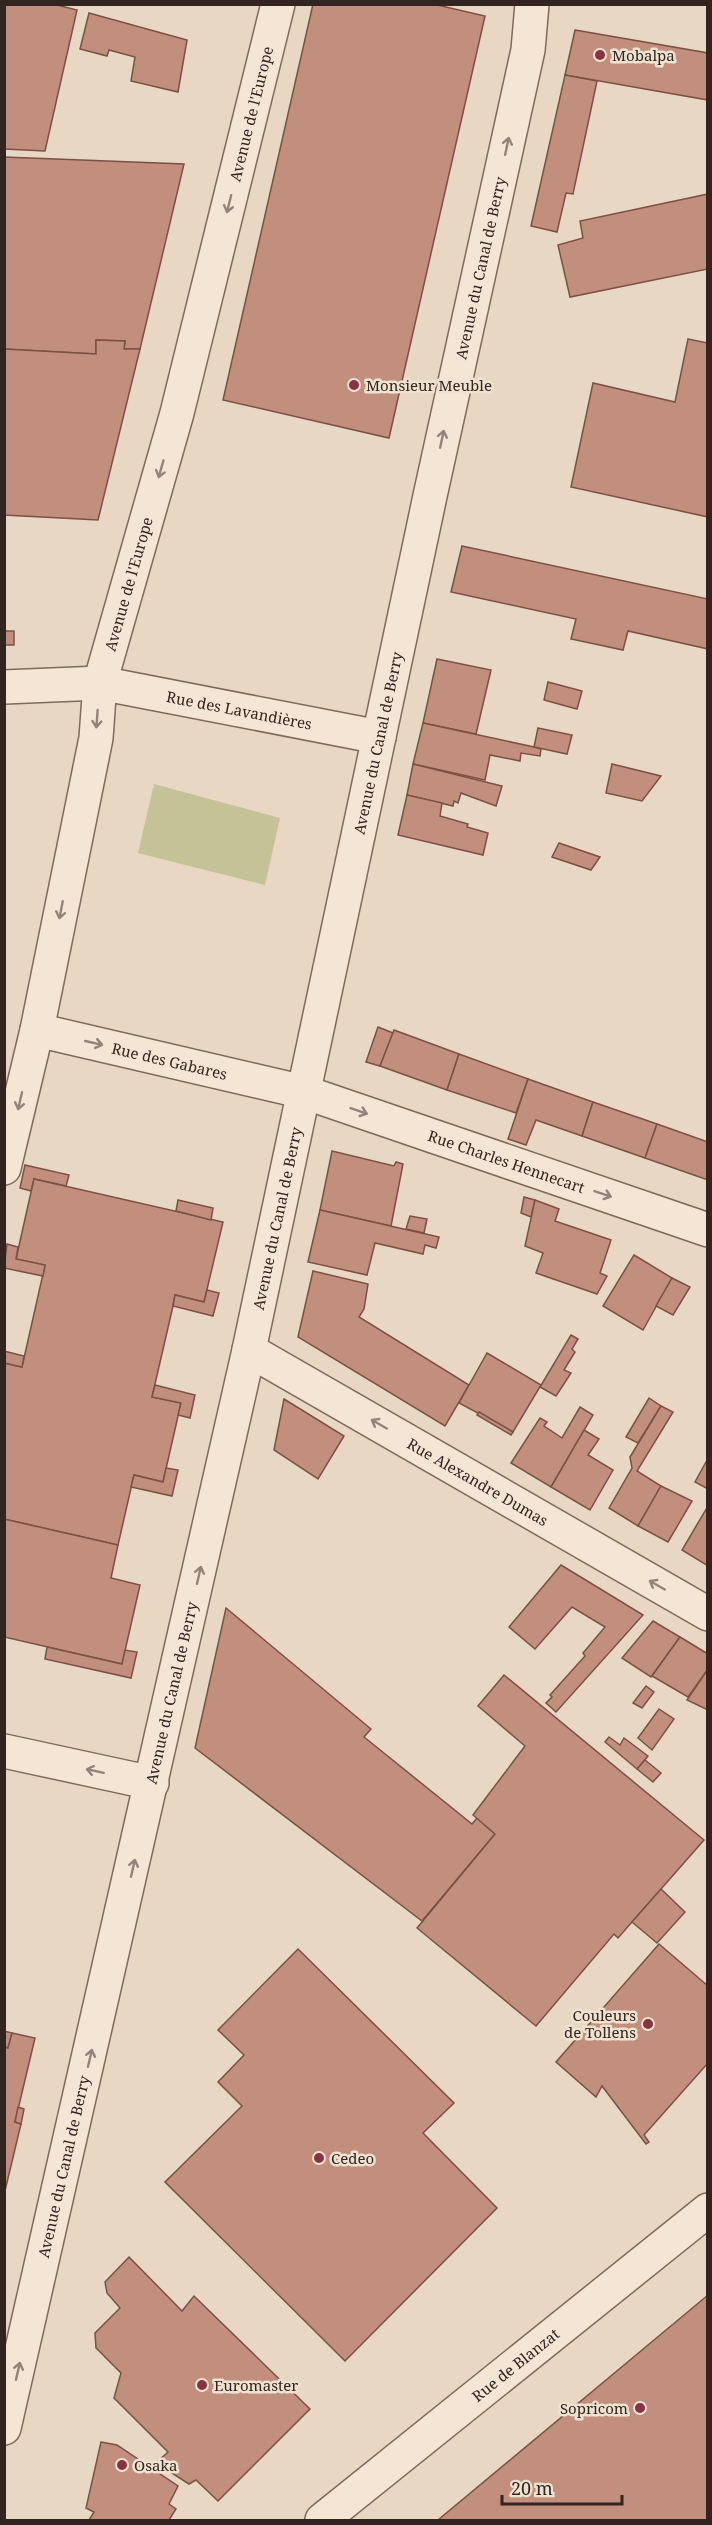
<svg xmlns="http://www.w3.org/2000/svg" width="712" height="2525" font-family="'Noto Serif',serif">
<rect width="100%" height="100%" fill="#e8d7c3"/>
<path fill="#c5c298" d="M 154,784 L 280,818 L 265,885 L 138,853 Z"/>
<g fill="#c28e7d" stroke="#7c5145" stroke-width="1.5">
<path d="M 4,4 L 53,4 L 77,10 L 45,151 L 4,149 Z"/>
<path d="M 313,4 L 433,4 L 485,16 L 389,438 L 223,400 Z"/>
<path d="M 89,13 L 187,40 L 178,92 L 131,81 L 135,57 L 109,50 L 107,56 L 80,49 Z"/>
<path d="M 575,30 L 708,53 L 708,100 L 565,75 Z"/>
<path d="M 565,75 L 597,81 L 573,194 L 566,193 L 557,232 L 531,226 Z"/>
<path d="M 4,157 L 184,164 L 140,349 L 124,349 L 125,341 L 96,340 L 96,354 L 4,349 Z"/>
<path d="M 708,194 L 708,269 L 570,297 L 558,245 L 583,238 L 580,221 Z"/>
<path d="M 688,339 L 708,343 L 708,517 L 571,487 L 593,383 L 675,402 Z"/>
<path d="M 96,340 L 125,341 L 124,349 L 140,349 L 98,520 L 4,515 L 4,349 L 96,354 Z"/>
<path d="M 462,546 L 708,599 L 708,649 L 628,631 L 623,650 L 571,639 L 576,619 L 451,592 Z"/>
<rect x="4" y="631" width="10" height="14"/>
<path d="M 437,659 L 491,670 L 476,734 L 423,723 Z"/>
<path d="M 548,682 L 582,691 L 577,709 L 544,700 Z"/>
<path d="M 423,723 L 534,747 L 541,749 L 540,756 L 521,753 L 520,761 L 490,755 L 485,780 L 413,764 Z"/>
<path d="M 538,728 L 572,735 L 567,754 L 534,747 Z"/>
<path d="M 413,764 L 502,786 L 496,806 L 461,793 L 458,803 L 454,801 L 453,806 L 407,795 Z"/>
<path d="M 612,764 L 661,776 L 642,801 L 606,793 Z"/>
<path d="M 407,795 L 442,803 L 440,816 L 468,824 L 467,827 L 488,833 L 483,855 L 398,835 Z"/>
<path d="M 559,843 L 600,857 L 591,870 L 552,857 Z"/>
<path d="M 378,1027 L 393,1033 L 380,1066 L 366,1062 Z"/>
<path d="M 394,1030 L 459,1054 L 447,1090 L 380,1066 Z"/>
<path d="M 459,1054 L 528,1079 L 516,1113 L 447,1090 Z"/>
<path d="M 528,1079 L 593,1102 L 582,1136 L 536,1120 L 526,1145 L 508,1139 Z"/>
<path d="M 593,1102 L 657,1124 L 645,1158 L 582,1136 Z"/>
<path d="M 657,1124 L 708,1142 L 708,1180 L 645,1158 Z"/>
<path d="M 332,1151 L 394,1166 L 396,1162 L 403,1164 L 391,1226 L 320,1210 Z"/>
<path d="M 25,1165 L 69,1175 L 66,1186 L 34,1179 L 31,1191 L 20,1188 Z"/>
<path d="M 34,1179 L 223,1222 L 204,1302 L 175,1295 L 173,1306 L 152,1397 L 181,1403 L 163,1482 L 134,1475 L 118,1545 L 4,1519 L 4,1363 L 22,1367 L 45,1265 L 16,1259 Z"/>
<path d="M 524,1197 L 535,1200 L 531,1217 L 521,1213 Z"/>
<path d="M 178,1200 L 213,1208 L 211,1220 L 176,1211 Z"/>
<path d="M 535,1200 L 559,1209 L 555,1221 L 611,1240 L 600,1273 L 607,1276 L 597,1294 L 536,1273 L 543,1253 L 525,1246 Z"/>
<path d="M 320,1210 L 439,1237 L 436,1248 L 425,1245 L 423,1254 L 375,1243 L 367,1275 L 308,1262 Z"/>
<path d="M 410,1216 L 427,1219 L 424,1233 L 406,1229 Z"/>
<path d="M 7,1244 L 18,1247 L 16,1259 L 45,1265 L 43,1276 L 4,1268 Z"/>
<path d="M 634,1255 L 672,1278 L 643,1330 L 603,1306 Z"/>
<path d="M 313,1271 L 368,1284 L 364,1309 L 359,1317 L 469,1385 L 445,1426 L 298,1337 Z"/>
<path d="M 672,1278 L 690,1287 L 673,1315 L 656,1306 Z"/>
<path d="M 207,1290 L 219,1293 L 213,1316 L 173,1306 L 175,1295 L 204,1302 Z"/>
<path d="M 571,1335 L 578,1339 L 572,1349 L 575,1352 L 564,1370 L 571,1373 L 556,1396 L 540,1387 Z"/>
<path d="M 4,1351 L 24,1356 L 22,1367 L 4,1363 Z"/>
<path d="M 487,1353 L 541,1385 L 513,1432 L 459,1403 Z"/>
<path d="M 155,1385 L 195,1395 L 190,1418 L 178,1415 L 181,1403 L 152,1397 Z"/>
<path d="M 649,1398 L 661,1406 L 638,1443 L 626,1437 Z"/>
<path d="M 284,1399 L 344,1436 L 318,1479 L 274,1450 Z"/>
<path d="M 661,1406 L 673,1412 L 637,1471 L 661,1486 L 638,1526 L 609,1508 L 632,1468 L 630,1457 Z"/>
<path d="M 580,1407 L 593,1415 L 551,1487 L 511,1463 L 540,1418 L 547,1422 L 544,1426 L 562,1438 Z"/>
<path d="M 479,1412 L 513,1432 L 511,1435 L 477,1415 Z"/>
<path d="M 584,1430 L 599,1439 L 588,1455 L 613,1470 L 590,1510 L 551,1487 Z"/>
<path d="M 706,1462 L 708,1463 L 708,1489 L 695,1482 Z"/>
<path d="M 166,1468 L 178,1470 L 172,1496 L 131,1487 L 134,1475 L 163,1482 Z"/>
<path d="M 661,1486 L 692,1501 L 668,1542 L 638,1526 Z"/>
<path d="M 708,1506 L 708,1566 L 682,1550 Z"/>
<path d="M 4,1519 L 118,1545 L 111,1578 L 140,1585 L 122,1664 L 4,1637 Z"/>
<path d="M 561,1565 L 643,1615 L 556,1712 L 546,1703 L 552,1697 L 550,1695 L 585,1656 L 583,1653 L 605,1627 L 572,1607 L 535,1649 L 509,1627 Z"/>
<path d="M 226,1608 L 371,1729 L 364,1737 L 472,1824 L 477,1818 L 495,1834 L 422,1921 L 195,1748 Z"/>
<path d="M 653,1621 L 680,1637 L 651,1677 L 622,1658 Z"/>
<path d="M 680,1637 L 708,1654 L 708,1669 L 688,1697 L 652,1676 Z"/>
<path d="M 47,1647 L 122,1664 L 125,1650 L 137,1652 L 131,1678 L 45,1659 Z"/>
<path d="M 708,1669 L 708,1710 L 687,1700 Z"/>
<path d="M 504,1675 L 704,1840 L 618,1938 L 614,1934 L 536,2026 L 417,1928 L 495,1834 L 473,1815 L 525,1746 L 478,1706 Z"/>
<path d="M 646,1686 L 654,1692 L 642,1708 L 633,1703 Z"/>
<path d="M 659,1709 L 674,1719 L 652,1750 L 638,1738 Z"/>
<path d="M 609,1737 L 620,1745 L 624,1738 L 648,1756 L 637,1769 L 605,1742 Z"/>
<path d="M 645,1760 L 661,1773 L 653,1782 L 637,1769 Z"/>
<path d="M 661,1889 L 685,1912 L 657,1943 L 632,1922 Z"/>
<path d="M 659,1944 L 708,1986 L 708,2063 L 644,2135 L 649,2142 L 646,2144 L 602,2086 L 596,2097 L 556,2062 Z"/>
<path d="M 298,1949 L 454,2103 L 423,2133 L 497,2208 L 345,2361 L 165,2182 L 242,2106 L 218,2082 L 244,2055 L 218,2030 Z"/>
<path d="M 4,2031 L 12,2033 L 8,2048 L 4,2047 Z"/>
<path d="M 12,2033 L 35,2038 L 15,2122 L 21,2124 L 4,2195 L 4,2047 L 8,2048 Z"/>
<path d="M 18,2107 L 24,2109 L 21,2124 L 15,2122 Z"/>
<path d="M 129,2257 L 182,2311 L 194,2296 L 310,2409 L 218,2501 L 196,2480 L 189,2484 L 156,2463 L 168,2452 L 114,2398 L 121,2373 L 96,2348 L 95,2333 L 120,2308 L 107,2293 L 105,2282 Z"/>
<path d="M 708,2295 L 708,2520 L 438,2520 Z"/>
<path d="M 101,2442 L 117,2445 L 178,2486 L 169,2504 L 176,2509 L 169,2520 L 89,2520 L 94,2512 L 86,2508 Z"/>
</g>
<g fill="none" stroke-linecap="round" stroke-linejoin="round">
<g stroke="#80695c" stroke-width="36">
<g id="minor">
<path id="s1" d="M 4,687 L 100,683 L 379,737"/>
<path id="s2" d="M 37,1030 L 304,1092 L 708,1230"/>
<path id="s3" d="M 4,1168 L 37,1030 L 96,738 L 100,683 L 177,413 L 278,4"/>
<path id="s4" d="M 249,1350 L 708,1614"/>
<path d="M 4,1751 L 152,1783"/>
<path id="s5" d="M 4,2428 L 249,1350 L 430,496 L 528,50 L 532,4"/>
<path id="s6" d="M 322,2520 L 708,2210"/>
</g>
</g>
<use href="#minor" stroke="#f4e5d5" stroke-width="33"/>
</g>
<defs><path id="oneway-shaft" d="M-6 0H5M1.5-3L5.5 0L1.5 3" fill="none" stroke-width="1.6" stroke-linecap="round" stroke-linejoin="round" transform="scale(1.5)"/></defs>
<g stroke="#93847a">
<use href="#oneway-shaft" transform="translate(507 146) rotate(-78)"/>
<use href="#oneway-shaft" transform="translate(229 204) rotate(104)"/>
<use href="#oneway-shaft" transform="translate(442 439) rotate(-78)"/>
<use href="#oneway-shaft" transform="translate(161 469) rotate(106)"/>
<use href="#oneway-shaft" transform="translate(97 719) rotate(94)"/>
<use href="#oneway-shaft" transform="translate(61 910) rotate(101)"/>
<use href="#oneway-shaft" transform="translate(94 1043) rotate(13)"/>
<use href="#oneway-shaft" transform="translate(20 1101) rotate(103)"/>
<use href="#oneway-shaft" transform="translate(359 1111) rotate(19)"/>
<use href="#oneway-shaft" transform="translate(603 1194) rotate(19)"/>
<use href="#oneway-shaft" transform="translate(379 1424) rotate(-150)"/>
<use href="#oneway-shaft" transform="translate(199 1575) rotate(-77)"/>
<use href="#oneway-shaft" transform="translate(657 1585) rotate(-150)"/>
<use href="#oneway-shaft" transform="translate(95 1771) rotate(-168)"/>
<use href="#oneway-shaft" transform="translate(133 1868) rotate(-77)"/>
<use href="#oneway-shaft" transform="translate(90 2058) rotate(-77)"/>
<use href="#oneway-shaft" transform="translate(18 2371) rotate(-77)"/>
</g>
<g fill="#883342" stroke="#f0e2d1" stroke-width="2">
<circle cx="600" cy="55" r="6"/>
<circle cx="354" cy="385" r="6"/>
<circle cx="648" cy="2024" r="6"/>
<circle cx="319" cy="2158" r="6"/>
<circle cx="202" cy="2385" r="6"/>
<circle cx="640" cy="2408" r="6"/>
<circle cx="122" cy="2465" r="6"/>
</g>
<g text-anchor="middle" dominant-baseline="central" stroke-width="5" stroke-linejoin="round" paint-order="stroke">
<g font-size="15" fill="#32241e" stroke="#f0e2d1" text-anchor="start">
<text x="612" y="55">Mobalpa</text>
<text x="366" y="385">Monsieur Meuble</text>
<text x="636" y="2015" text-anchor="end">Couleurs<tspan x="636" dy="17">de Tollens</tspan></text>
<text x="331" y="2158">Cedeo</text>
<text x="214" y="2385">Euromaster</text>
<text x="628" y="2408" text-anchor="end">Sopricom</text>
<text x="134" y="2465">Osaka</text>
</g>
<g font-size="15" fill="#32241e" stroke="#f0e2d1">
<text stroke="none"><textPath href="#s3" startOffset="1084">Avenue de l'Europe</textPath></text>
<text stroke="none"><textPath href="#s5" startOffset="2212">Avenue du Canal de Berry</textPath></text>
<text stroke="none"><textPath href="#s3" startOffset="598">Avenue de l'Europe</textPath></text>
<text stroke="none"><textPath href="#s1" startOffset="238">Rue des Lavandières</textPath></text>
<text stroke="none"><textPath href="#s5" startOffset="1726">Avenue du Canal de Berry</textPath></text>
<text stroke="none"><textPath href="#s2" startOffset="136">Rue des Gabares</textPath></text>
<text stroke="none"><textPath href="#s2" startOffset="488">Rue Charles Hennecart</textPath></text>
<text stroke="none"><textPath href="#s5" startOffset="1240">Avenue du Canal de Berry</textPath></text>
<text stroke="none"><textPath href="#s4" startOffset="264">Rue Alexandre Dumas</textPath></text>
<text stroke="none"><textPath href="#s5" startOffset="754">Avenue du Canal de Berry</textPath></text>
<text stroke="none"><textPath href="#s5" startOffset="268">Avenue du Canal de Berry</textPath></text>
<text stroke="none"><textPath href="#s6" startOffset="248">Rue de Blanzat</textPath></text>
</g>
</g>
<rect width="712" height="2525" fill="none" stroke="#32241e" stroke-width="12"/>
<path d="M502 2495v9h120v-9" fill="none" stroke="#32241e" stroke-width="3"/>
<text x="511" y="2495" font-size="18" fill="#32241e" stroke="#f0e2d1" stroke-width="4.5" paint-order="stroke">20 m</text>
</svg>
